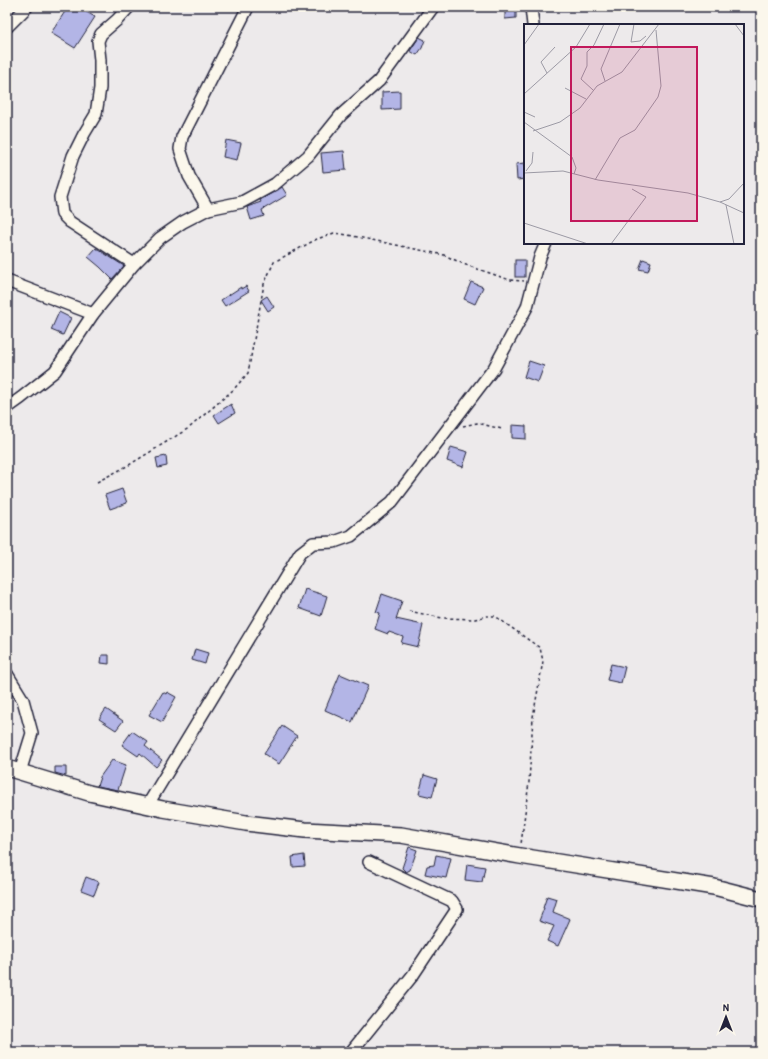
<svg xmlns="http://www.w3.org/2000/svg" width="768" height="1059" font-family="'Patrick Hand',sans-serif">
<rect width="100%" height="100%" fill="#edeaeb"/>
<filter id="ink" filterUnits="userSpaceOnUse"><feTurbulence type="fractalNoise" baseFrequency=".025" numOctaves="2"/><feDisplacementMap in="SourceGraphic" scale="8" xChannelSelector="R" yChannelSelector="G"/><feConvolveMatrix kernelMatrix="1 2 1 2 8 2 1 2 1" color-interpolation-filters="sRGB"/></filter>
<g filter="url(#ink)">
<g fill="#b3b5e6" stroke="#22223b">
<path d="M 68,7 L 78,7 L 95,17 L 75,48 L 51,33 Z"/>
<path d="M 505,7 L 516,7 L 516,18 L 505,19 Z"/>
<path d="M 419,37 L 425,40 L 422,48 L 417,55 L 410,51 Z"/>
<path d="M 400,91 L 400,109 L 382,110 L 382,92 Z"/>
<path d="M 226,140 L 241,143 L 237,160 L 223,157 Z"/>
<path d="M 344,151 L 346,170 L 323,172 L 321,153 Z"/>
<path d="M 525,163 L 525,179 L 517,180 L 516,164 Z"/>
<path d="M 282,187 L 287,195 L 262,210 L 264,216 L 251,220 L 247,207 L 261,202 L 260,200 Z"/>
<path d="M 96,248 L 124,266 L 112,279 L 100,267 L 88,257 Z"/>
<path d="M 643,259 L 651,262 L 648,271 L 639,269 Z"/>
<rect x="515" y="260" width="10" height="17"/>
<path d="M 471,282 L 483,287 L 475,304 L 464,299 Z"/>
<path d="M 246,286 L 249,291 L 225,306 L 221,300 L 241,287 L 241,289 Z"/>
<path d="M 267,296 L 274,307 L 268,311 L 261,300 Z"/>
<path d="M 59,312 L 71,318 L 63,335 L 51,330 Z"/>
<path d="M 529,361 L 544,366 L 538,382 L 524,377 Z"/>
<path d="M 231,404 L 235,413 L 219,423 L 214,415 Z"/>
<path d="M 512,425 L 526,426 L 526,439 L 512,438 Z"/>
<path d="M 451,447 L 468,452 L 463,467 L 447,461 Z"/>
<path d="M 166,456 L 167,466 L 158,468 L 156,458 Z"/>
<path d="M 122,489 L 127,503 L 110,509 L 105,495 Z"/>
<path d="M 305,589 L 327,596 L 321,616 L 299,608 Z"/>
<path d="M 382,594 L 402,601 L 396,619 L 423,625 L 418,647 L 401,643 L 403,637 L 389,632 L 388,634 L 375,629 L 380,613 L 376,612 Z"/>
<path d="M 195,649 L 208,653 L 205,664 L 192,660 Z"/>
<path d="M 102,655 L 109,655 L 109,664 L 101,663 Z"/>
<path d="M 611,664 L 625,667 L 621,683 L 607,680 Z"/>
<path d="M 340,674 L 368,686 L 352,722 L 325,710 Z"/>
<path d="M 163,692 L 166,694 L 167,692 L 176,697 L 162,722 L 149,715 Z"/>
<path d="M 106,709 L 123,721 L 116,730 L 99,719 Z"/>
<path d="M 282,726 L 297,736 L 279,764 L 264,754 Z"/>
<path d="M 132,731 L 148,742 L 145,746 L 162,760 L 156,767 L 140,753 L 138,756 L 122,745 Z"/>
<path d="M 112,760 L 126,765 L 118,790 L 97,786 L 100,777 Z"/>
<path d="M 55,767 L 66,767 L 66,776 L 55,773 Z"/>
<path d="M 424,775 L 437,779 L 432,797 L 419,794 Z"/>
<path d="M 409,847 L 417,850 L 410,870 L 406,872 L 402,868 Z"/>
<path d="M 304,855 L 305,866 L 293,867 L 292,857 Z"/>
<path d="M 436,855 L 451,858 L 446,878 L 425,874 L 427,866 L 434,865 Z"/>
<path d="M 467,864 L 485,867 L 482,882 L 465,880 Z"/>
<path d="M 86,877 L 99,882 L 94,895 L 81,890 Z"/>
<path d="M 547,896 L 557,899 L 553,912 L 570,919 L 558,946 L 547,941 L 554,926 L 539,921 L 544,908 L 543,908 Z"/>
</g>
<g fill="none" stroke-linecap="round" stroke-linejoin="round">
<g stroke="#22223b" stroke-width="14">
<g id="street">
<path d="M 129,7 L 117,20 L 101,34 L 98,41 L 100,60 L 100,88 L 96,114 L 84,134 L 73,156 L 60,197 L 62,214 L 70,222 L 134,264"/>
<path d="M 531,7 L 533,25"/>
<path d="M 7,27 L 27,7"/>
<path d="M 208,209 L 189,176 L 180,149 L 182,137 L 248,7"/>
<path d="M 7,281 L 93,314"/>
<path d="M 7,408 L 21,398 L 55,371 L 93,314 L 134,264 L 160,238 L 183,222 L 208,209 L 242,202 L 275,184 L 308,156 L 341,115 L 379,81 L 433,7"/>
<path d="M 7,674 L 23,700 L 32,733 L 20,772"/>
<path d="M 147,806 L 300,553 L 313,543 L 334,542 L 351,536 L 392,502 L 494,368 L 527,307 L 540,257 L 546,243"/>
<path d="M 351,1052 L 413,975 L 457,909 L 452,901 L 369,862"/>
</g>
</g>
<g stroke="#22223b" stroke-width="18">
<path id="secondary" d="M 7,768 L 89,793 L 163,809 L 246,823 L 305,830 L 401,835 L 520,856 L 714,887 L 761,899"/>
</g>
<g stroke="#22223b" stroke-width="1.5" stroke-dasharray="3 3" stroke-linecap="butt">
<path d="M 463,426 L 477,423 L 502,429"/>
<path d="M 97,482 L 129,465 L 189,428 L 233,390 L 248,373 L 264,284 L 274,262 L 317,239 L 334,233 L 348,235 L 444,255 L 466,265 L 510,280 L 524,281"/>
<path d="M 409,611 L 442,618 L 475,619 L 487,616 L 495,616 L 540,648 L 543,661 L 533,717 L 529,782 L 521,844"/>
</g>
<use href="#street" stroke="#fbf7ec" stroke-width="11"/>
<use href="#secondary" stroke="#fbf7ec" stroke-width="15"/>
</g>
</g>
<g transform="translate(524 24)">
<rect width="220" height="220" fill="#edeaeb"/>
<path fill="none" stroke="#9c9aa5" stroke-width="1" d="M 110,0 L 107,18 L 116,17 L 122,12M 211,0 L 220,12M 0,21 L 15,0M 23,49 L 17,38 L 31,23M 81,57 L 77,45 L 96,0M 41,64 L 62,75M 69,66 L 57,55 L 63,42 L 63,28 L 70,21 L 80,0M 0,70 L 52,23 L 66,0M 0,88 L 11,93M 0,98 L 48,133 L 52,144 L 50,150M 9,107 L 36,98 L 56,84 L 73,62 L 98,48 L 135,0M 2,147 L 8,139 L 9,128M 0,149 L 39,147 L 74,156 L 164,169 L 196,178M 71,156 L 96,114 L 111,106 L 134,73 L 137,62 L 132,6M 196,178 L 205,175 L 220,159M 196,178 L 220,189M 202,181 L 210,220M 0,199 L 64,220M 87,220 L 122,173 L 108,165"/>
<path fill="#c2185b" fill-opacity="0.15" stroke="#c2185b" stroke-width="2" d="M 47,23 L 173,23 L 173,197 L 47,197 Z"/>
<rect width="220" height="220" fill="none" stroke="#22223b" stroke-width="2"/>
</g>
<rect width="768" height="1059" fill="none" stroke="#fbf7ec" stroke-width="24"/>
<rect x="12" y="12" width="744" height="1035" fill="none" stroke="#22223b" stroke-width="1.5" filter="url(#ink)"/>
<g transform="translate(726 1017)" stroke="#fbf7ec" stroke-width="3" paint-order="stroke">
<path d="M0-3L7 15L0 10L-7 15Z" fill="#22223b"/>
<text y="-6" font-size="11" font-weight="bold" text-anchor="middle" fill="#22223b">N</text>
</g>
</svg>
